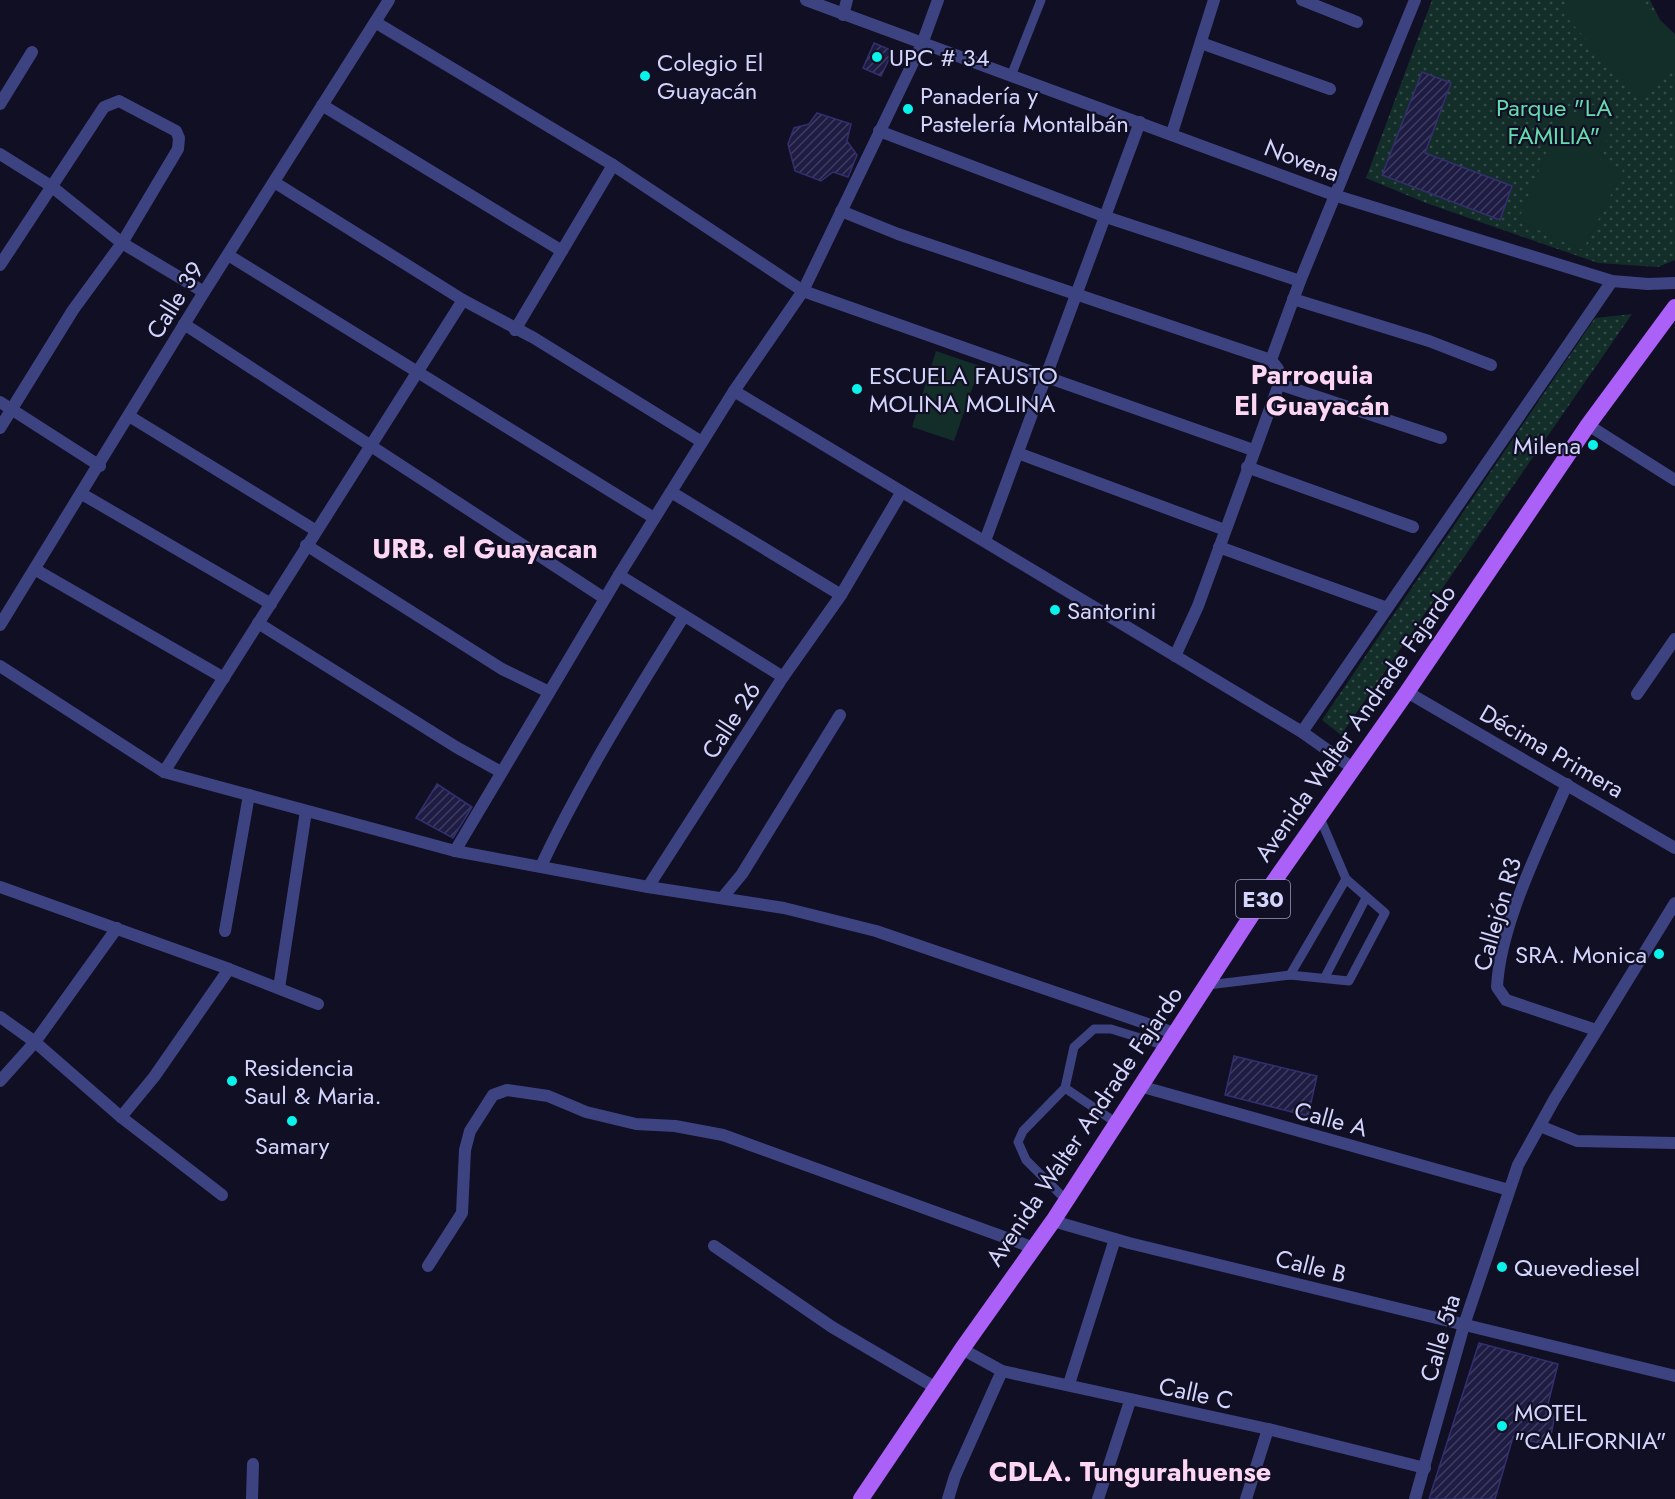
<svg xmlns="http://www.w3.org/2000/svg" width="1675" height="1499" font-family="Jost,sans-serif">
<defs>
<pattern id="green-dots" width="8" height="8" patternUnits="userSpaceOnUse" patternTransform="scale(1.5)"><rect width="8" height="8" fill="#132e29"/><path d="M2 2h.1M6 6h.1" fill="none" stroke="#344b49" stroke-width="1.8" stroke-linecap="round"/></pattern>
<pattern id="building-hatch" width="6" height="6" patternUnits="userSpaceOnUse" patternTransform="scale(1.5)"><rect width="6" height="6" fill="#1f1c44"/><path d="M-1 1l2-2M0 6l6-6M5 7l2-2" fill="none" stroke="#3f3c60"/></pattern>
</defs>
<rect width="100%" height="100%" fill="#100f24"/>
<g fill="url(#green-dots)">
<path d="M 1432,0 L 1650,0 L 1660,20 L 1675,34 L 1675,260 L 1658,267 L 1598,263 L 1426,203 L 1366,178 Z"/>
<path d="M 1632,314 L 1341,735 L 1322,720 L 1595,318 Z"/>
</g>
<g fill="#132e29">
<path d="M 1576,0 L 1641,0 L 1675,40 L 1675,68 L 1641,102 L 1562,12 Z"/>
<path d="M 1593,105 L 1602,108 C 1608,127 1609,142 1600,160 L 1623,171 L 1583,250 L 1518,221 L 1560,119 Z"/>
<path d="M 936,351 L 980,366 L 954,441 L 912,427 Z"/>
</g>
<g fill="url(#building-hatch)" stroke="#332f6f" stroke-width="1.5">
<path d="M 874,43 L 893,51 L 881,76 L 863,68 Z"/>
<path d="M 1422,72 L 1451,83 L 1425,153 L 1512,186 L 1500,220 L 1382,175 Z"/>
<path d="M 817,113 L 851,124 L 847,141 L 857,155 L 848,177 L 833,172 L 821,181 L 795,171 L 788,144 L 794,128 L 809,124 Z"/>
<path d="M 437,784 L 472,807 L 453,838 L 416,818 Z"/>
<path d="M 1234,1056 L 1317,1076 L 1308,1116 L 1225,1095 Z"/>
<path d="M 1479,1343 L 1558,1364 L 1546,1412 L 1555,1415 L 1549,1445 L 1513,1437 L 1495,1499 L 1429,1499 Z"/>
</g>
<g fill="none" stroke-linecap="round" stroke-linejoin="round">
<g stroke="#3d4381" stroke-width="9">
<path d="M 1011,76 L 1041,0"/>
<path d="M 1290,975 L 1346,879"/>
<path d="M 1325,977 L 1366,898"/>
<path d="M 1208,985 L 1290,975 L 1349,981 L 1385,913 L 1346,879 L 1320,818"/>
<path d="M 1065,1088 L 1023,1131 L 1018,1142 L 1026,1160 L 1067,1201"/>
<path d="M 1118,1124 L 1065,1088 L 1074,1047 L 1094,1029 L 1111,1029 L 1166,1046"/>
</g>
<g stroke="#3d4381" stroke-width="12">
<path d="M 806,0 L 1337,196 L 1612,281 L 1648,284 L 1675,283"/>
<path d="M 1302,0 L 1357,22"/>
<path d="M 843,15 L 847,0"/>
<path d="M 375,22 L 613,165 L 803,291 L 1253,450"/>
<path d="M 1201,43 L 1330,89"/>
<path d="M 0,104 L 32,52"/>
<path d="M 322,105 L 562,251"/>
<path d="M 879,131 L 1106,217 L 1300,281"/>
<path d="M 1172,133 L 1214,0"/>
<path d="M 0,154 L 51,186 L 122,243 L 204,292"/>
<path d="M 274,182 L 463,300 L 534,338 L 702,442"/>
<path d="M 841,211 L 898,234 L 1271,360"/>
<path d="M 228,255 L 654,518"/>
<path d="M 0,265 L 104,107 L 119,101 L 176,131 L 179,138 L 178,149 L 122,243 L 73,310 L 0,428"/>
<path d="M 1293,299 L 1429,341 L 1491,365"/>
<path d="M 184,324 L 604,598"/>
<path d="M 515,330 L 613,165"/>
<path d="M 1279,384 L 1441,438"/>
<path d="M 734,391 L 1302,732 L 1354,769"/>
<path d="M 0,402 L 100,466"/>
<path d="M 129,416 L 315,530"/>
<path d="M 1588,425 L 1675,480"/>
<path d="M 1018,453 L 1225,530"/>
<path d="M 1247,467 L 1413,527"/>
<path d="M 671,492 L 841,595"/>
<path d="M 82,494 L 271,604"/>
<path d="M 985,541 L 1140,122"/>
<path d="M 306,545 L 502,669 L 549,692"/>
<path d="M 1219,547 L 1387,608"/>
<path d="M 36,570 L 224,678"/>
<path d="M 619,575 L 783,677 L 648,887"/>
<path d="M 258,623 L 456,747 L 501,772"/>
<path d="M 0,625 L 204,292 L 389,0"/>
<path d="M 1175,656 L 1198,606 L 1279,384 L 1278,369 L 1271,360 L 1300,281 L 1415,0"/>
<path d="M 0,666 L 164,772 L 455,851 L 648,887 L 784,908 L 876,931 L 1174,1033"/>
<path d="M 783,677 L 841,595 L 901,493"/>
<path d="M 1407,692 L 1675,848"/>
<path d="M 1637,694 L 1675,639"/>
<path d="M 1302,732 L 1612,281"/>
<path d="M 164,772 L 463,300"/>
<path d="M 1567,784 C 1542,842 1500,924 1497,987 L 1506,1000 L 1596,1030"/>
<path d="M 455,851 L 619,575 L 734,391 L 803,291 L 922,44 L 938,0"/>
<path d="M 541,866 C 582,779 633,698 684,616"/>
<path d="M 0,887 L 229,969 L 318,1004"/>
<path d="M 723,897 L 742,874 L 840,715"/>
<path d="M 225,931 L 249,795"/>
<path d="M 279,988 L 306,811"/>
<path d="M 0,1017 L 35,1042 L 121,1117 L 222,1195"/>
<path d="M 0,1081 L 35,1042 L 117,928"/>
<path d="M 1143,1087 L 1509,1190"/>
<path d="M 121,1117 L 154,1077 L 229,969"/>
<path d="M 1540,1126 L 1577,1141 L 1675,1143"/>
<path d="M 1053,1221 L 1129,1243 L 1675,1376"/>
<path d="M 714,1246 L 832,1327 L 936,1388"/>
<path d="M 428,1266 L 462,1213 L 465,1150 L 470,1131 L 493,1095 L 507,1090 L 548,1096 L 586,1112 L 636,1124 L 675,1126 L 723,1135 L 1034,1248"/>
<path d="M 962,1349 L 1002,1371 L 1268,1429 L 1425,1468"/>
<path d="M 1069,1384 L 1115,1239"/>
<path d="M 252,1499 L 253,1464"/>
<path d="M 948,1499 L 955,1476 L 1002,1371"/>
<path d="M 1098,1499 L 1130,1401"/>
<path d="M 1246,1499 L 1268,1429"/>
<path d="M 1415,1499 L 1464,1325 L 1518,1165 L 1554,1100 L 1675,903"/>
</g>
<path stroke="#ab60f8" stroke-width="16" d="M 861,1499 L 962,1349 L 1053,1221 L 1270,887 L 1407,692 L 1588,425 L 1675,307"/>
</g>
<g fill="#0af3eb" stroke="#100f24" stroke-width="2">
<circle cx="877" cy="57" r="6"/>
<circle cx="645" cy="76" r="6"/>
<circle cx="908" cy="109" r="6"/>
<circle cx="857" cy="389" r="6"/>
<circle cx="1593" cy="445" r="6"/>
<circle cx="1055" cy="610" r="6"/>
<circle cx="1659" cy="954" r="6"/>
<circle cx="232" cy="1081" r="6"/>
<circle cx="292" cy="1121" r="6"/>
<circle cx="1502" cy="1267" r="6"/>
<circle cx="1502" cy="1426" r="6"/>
</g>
<g text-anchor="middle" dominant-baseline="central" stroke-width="4.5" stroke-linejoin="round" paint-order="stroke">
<rect fill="#100f24" stroke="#999abc" stroke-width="1.5" x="1236" y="880" width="54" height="38" rx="4.5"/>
<g font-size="22" font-weight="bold" fill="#d4d5fd">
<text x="1263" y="899">E30</text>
</g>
<g font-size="24" fill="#d4d5fd" stroke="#100f24" text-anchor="start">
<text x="889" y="57">UPC # 34</text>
<text x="657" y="62">Colegio El<tspan x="657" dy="28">Guayacán</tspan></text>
<text x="920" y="95">Panadería y<tspan x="920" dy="28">Pastelería Montalbán</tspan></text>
<text x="869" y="375">ESCUELA FAUSTO<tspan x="869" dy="28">MOLINA MOLINA</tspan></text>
<text x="1581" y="445" text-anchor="end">Milena</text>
<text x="1067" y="610">Santorini</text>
<text x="1647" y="954" text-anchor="end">SRA. Monica</text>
<text x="244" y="1067">Residencia<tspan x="244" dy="28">Saul &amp; Maria.</tspan></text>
<text x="292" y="1145" text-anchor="middle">Samary</text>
<text x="1514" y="1267">Quevediesel</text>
<text x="1514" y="1412">MOTEL<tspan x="1514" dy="28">"CALIFORNIA"</tspan></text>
</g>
<g font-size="24" fill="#63dbad" stroke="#100f24">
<text x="1554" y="107">Parque "LA<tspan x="1554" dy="28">FAMILIA"</tspan></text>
</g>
<g font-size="24" fill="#d4d5fd" stroke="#100f24">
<text transform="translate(1302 160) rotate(21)">Novena</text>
<text transform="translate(175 300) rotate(-58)">Calle 39</text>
<text transform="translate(731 720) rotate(-57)">Calle 26</text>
<text transform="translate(1355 723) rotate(-55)">Avenida Walter Andrade Fajardo</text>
<text transform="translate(1552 751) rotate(30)">Décima Primera</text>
<text transform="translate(1497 914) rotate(-74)">Callejón R3</text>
<text transform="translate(1331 1119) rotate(15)">Calle A</text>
<text transform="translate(1084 1126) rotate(-56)">Avenida Walter Andrade Fajardo</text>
<text transform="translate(1311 1266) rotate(14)">Calle B</text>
<text transform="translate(1440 1338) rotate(-74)">Calle 5ta</text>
<text transform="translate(1196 1393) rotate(12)">Calle C</text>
</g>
<g font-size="27" font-weight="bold" fill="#fdd6f4" stroke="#100f24">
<text x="1312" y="374">Parroquia<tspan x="1312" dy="31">El Guayacán</tspan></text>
<text x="485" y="548">URB. el Guayacan</text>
<text x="1130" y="1471">CDLA. Tungurahuense</text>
</g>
</g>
</svg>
